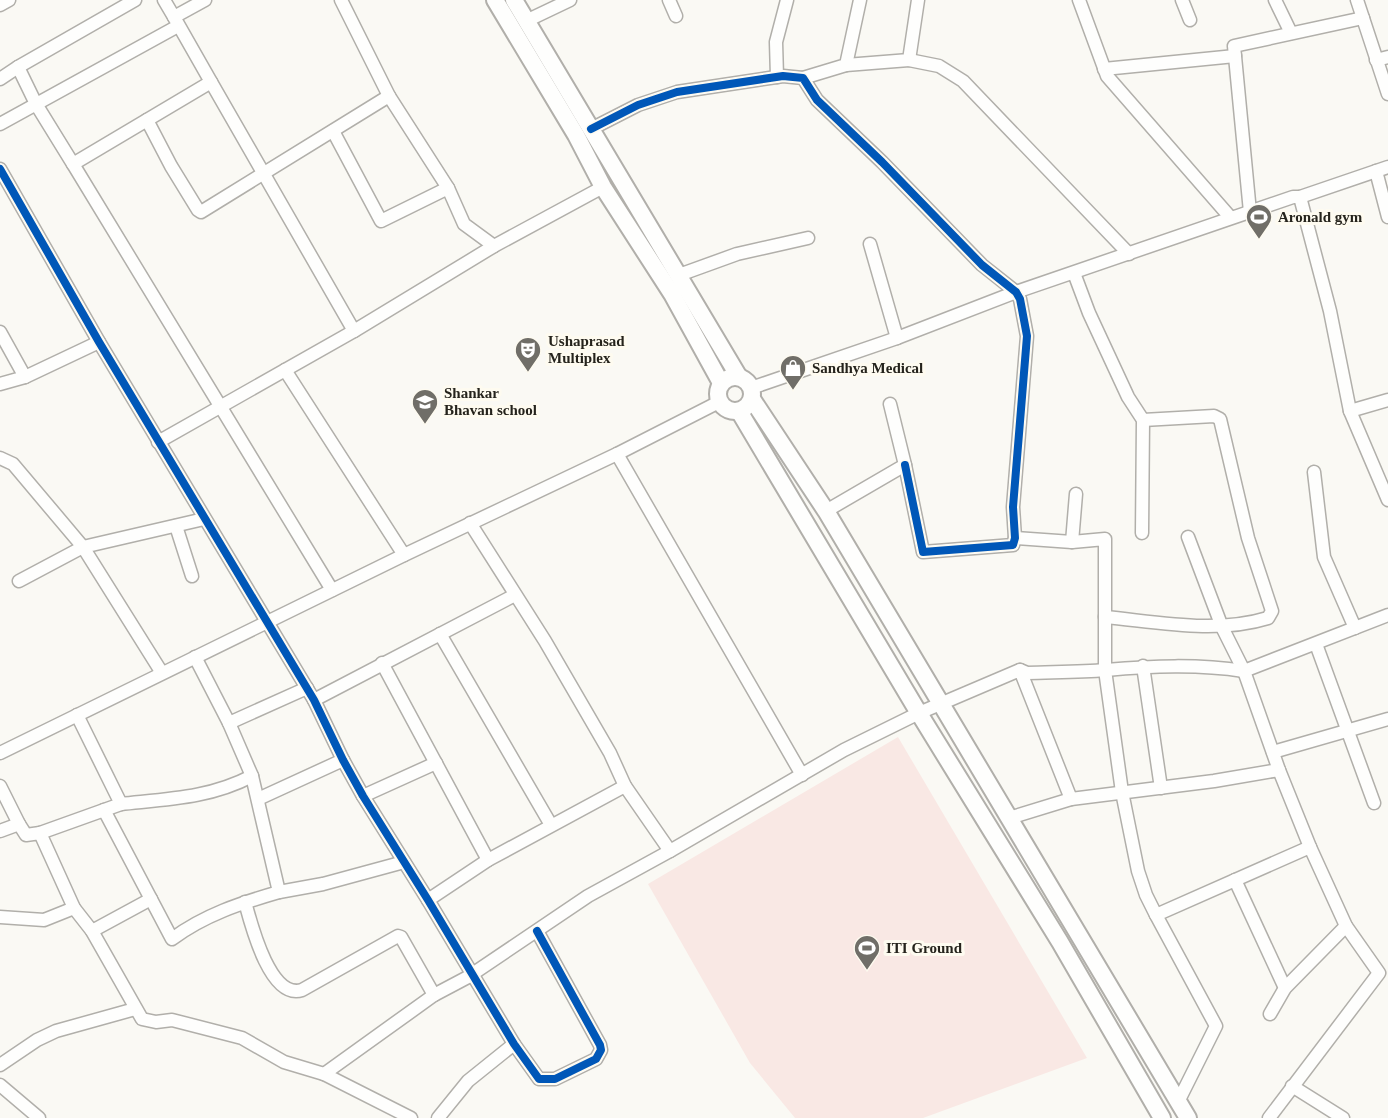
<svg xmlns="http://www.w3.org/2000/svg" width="1388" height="1118" font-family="Georgia,serif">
<rect width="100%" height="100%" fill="#faf9f4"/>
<path fill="#f9e8e4" d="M 898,737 L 1087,1058 L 923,1118 L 795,1118 L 750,1063 L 648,884 Z"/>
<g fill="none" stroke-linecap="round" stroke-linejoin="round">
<g stroke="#b1afaa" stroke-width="15">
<g id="minor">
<path d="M 164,0 L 174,17"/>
<path d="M 341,0 L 389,96 L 448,188 L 464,224 L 494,246"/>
<path d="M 669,0 L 676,16"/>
<path d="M 1079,0 L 1107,76 L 1230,217"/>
<path d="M 1182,0 L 1190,20"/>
<path d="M 1275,0 L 1291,33"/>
<path d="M 1357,0 L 1388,94"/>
<path d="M 0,5 L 9,0"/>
<path d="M 526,21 L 570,0"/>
<path d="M 909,60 L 939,66 L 963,81 L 1129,254"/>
<path d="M 1376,60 L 1388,57"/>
<path d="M 846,65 L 909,60 L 918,0"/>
<path d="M 18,67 L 36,104 L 73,164 L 211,82 L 174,17 L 205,0"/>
<path d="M 1104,69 L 1235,56"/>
<path d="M 777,77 L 776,42 L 787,0"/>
<path d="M 803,78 L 846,65 L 860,0"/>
<path d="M 0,79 L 18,67 L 135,0"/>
<path d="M 147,120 L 171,166 L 198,210 L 201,212 L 389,96"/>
<path d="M 0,124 L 178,26"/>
<path d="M 591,129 L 638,105 L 677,92 L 783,76 L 803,78 L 817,100 L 882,162 L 982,265 L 1016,292 L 1020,299 L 1027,336 L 1013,507 L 1015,538 L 1013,545 L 923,552 L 905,465"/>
<path d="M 333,131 L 381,221 L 448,188"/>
<path d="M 73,164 L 332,590"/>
<path d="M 0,169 L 99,342 L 314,700 L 343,760 L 363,796 L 428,900 L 514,1044 L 539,1079 L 555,1079 L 596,1059 L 601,1050 L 600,1045 L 537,931"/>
<path d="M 1376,171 L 1388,217"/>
<path d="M 1300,197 L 1330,311 L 1350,411 L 1388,500"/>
<path d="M 1250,212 L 1234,46 L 1363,18"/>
<path d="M 870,244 L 897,338"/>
<path d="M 1074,273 L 1089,313 L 1128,397 L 1143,420 L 1142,533"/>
<path d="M 679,275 L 737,254 L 808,238"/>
<path d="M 354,331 L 494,246 L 603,187"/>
<path d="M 0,332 L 25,377 L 0,384"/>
<path d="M 285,370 L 404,555"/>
<path d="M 25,377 L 99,342"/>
<path d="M 751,388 L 897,338 L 1016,292 L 1293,197 L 1300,197 L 1388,167"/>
<path d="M 1350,411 L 1388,400"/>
<path d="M 158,442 L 354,331 L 211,82"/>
<path d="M 617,454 L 802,775"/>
<path d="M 0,458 L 13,464 L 83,547 L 19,581"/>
<path d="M 1314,472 L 1324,557 L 1355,628"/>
<path d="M 826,511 L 905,465 L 890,404"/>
<path d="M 176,526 L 192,576"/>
<path d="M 1188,537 L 1222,627 L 1244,671 L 1279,770 L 1310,847 L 1346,926 L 1379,973 L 1269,1118"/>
<path d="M 1015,538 L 1072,542 L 1105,539 L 1105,670 L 1122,792 L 1138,871 L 1146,895 L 1156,915"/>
<path d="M 1072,542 L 1076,494"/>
<path d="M 1105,617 C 1158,622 1216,634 1268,618 L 1272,611 L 1248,538 L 1220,419 L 1214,416 L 1143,420"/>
<path d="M 440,634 L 551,825"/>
<path d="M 1316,644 L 1374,803"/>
<path d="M 382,663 L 488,860"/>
<path d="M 1143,666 L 1161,788"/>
<path d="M 1020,670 L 1027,673 C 1053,672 1080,672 1106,670 C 1152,666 1198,664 1244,671 L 1388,615"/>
<path d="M 162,673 L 83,547 L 204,519"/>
<path d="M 314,700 L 515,595"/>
<path d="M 229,723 L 307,688"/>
<path d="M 1273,752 L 1388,719"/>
<path d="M 0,753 L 404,555 L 617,454 L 719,402"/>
<path d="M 0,786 L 19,824"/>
<path d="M 363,796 L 436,763"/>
<path d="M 258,799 L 343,760"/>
<path d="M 1071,799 L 1214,781 L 1279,770"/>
<path d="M 121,804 C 168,799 210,798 252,776 L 229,723 L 195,657"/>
<path d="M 104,810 L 172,939 C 204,915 241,903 279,892 L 252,776"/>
<path d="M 0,831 L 19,824 L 26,835 L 40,833 L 74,908 L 92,931 L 142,1019 L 156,1022 L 172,1020 L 242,1038 L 284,1062 L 324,1074 L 411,1118"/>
<path d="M 40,833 L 121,804 L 77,715"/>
<path d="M 670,851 L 844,750 L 919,713 L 1020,670 L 1071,799 L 1009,818"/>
<path d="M 1235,880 L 1285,988"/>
<path d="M 279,892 L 323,884 L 404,862"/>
<path d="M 428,900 L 488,860 L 625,786"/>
<path d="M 245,902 C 251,924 270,1000 302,990 L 398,936 L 401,937 L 434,995"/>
<path d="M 0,917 L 44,920 L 74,908"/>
<path d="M 92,931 L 151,899"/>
<path d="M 1270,1014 L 1285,988 L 1346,926"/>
<path d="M 0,1065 L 37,1040 L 56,1031 L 135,1009"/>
<path d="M 324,1074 L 434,995 L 468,977 L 588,896 L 670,851 L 625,786 L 610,753 L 545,641 L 470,523"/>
<path d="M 0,1085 L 39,1118"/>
<path d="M 1292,1086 L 1343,1118"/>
<path d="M 1178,1102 L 1216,1026 L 1156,915 L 1310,847"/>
<path d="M 438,1118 L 468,1081 L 514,1044"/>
</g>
</g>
<g stroke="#b1afaa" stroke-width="20">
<g id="major">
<path d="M 495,0 L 576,135 L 603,187 L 672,294 L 721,383"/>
<path d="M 514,0 L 739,377"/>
<circle cx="735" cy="394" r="17"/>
<path d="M 752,399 L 826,511 L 1188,1118"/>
<path d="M 739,411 L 917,710 L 1060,942 L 1162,1118"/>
</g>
</g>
<use href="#minor" stroke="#fefefd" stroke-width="12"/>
<use href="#major" stroke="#fefefd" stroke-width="16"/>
<g stroke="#fefbf0" stroke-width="11">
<g id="cycleway">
<path d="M 591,129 L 638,105 L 677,92 L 783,76 L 803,78 L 817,100 L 882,162 L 982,265 L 1016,292 L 1020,299 L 1027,336 L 1013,507 L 1015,538 L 1013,545 L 923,552 L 905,465"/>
<path d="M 0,169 L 99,342 L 314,700 L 343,760 L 363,796 L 428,900 L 514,1044 L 539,1079 L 555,1079 L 596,1059 L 601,1050 L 600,1045 L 537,931"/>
</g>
</g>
<use href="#cycleway" stroke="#0057b8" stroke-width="8"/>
</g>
<defs>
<g id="stadium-pin" transform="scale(1.35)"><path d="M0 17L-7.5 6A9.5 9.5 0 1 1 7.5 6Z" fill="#706e68" stroke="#fefbf0"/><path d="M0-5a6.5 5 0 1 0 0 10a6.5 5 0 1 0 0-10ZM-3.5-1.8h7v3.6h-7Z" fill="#fff"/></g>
<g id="theatre-pin" transform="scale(1.35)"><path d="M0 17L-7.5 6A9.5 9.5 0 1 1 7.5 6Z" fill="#706e68" stroke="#fefbf0"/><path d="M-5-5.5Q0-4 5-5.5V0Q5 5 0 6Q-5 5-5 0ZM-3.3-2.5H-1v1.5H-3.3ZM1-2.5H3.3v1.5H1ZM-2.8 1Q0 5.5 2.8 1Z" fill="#fff"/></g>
<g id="shop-pin" transform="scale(1.35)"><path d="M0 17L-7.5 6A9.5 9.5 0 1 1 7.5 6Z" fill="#706e68" stroke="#fefbf0"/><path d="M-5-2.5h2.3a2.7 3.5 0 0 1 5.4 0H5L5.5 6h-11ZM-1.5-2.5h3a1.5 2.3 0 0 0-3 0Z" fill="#fff"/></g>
<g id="school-pin" transform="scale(1.35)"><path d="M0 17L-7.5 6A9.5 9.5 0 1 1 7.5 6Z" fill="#706e68" stroke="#fefbf0"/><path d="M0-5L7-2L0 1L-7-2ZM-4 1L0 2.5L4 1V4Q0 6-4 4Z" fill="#fff"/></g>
</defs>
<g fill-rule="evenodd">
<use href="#stadium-pin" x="1259" y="217"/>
<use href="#theatre-pin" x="528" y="350"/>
<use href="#shop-pin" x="793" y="368"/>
<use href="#school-pin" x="425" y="402"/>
<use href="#stadium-pin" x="867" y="948"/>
</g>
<g text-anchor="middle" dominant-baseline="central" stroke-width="6" stroke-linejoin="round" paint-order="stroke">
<g font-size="15" font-weight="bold" fill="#25231c" stroke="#fefbf0" text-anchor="start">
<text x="1278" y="217">Aronald gym</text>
<text x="548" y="341">Ushaprasad<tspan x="548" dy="17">Multiplex</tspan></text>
<text x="812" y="368">Sandhya Medical</text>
<text x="444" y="393">Shankar<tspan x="444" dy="17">Bhavan school</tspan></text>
<text x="886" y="948">ITI Ground</text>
</g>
</g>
</svg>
